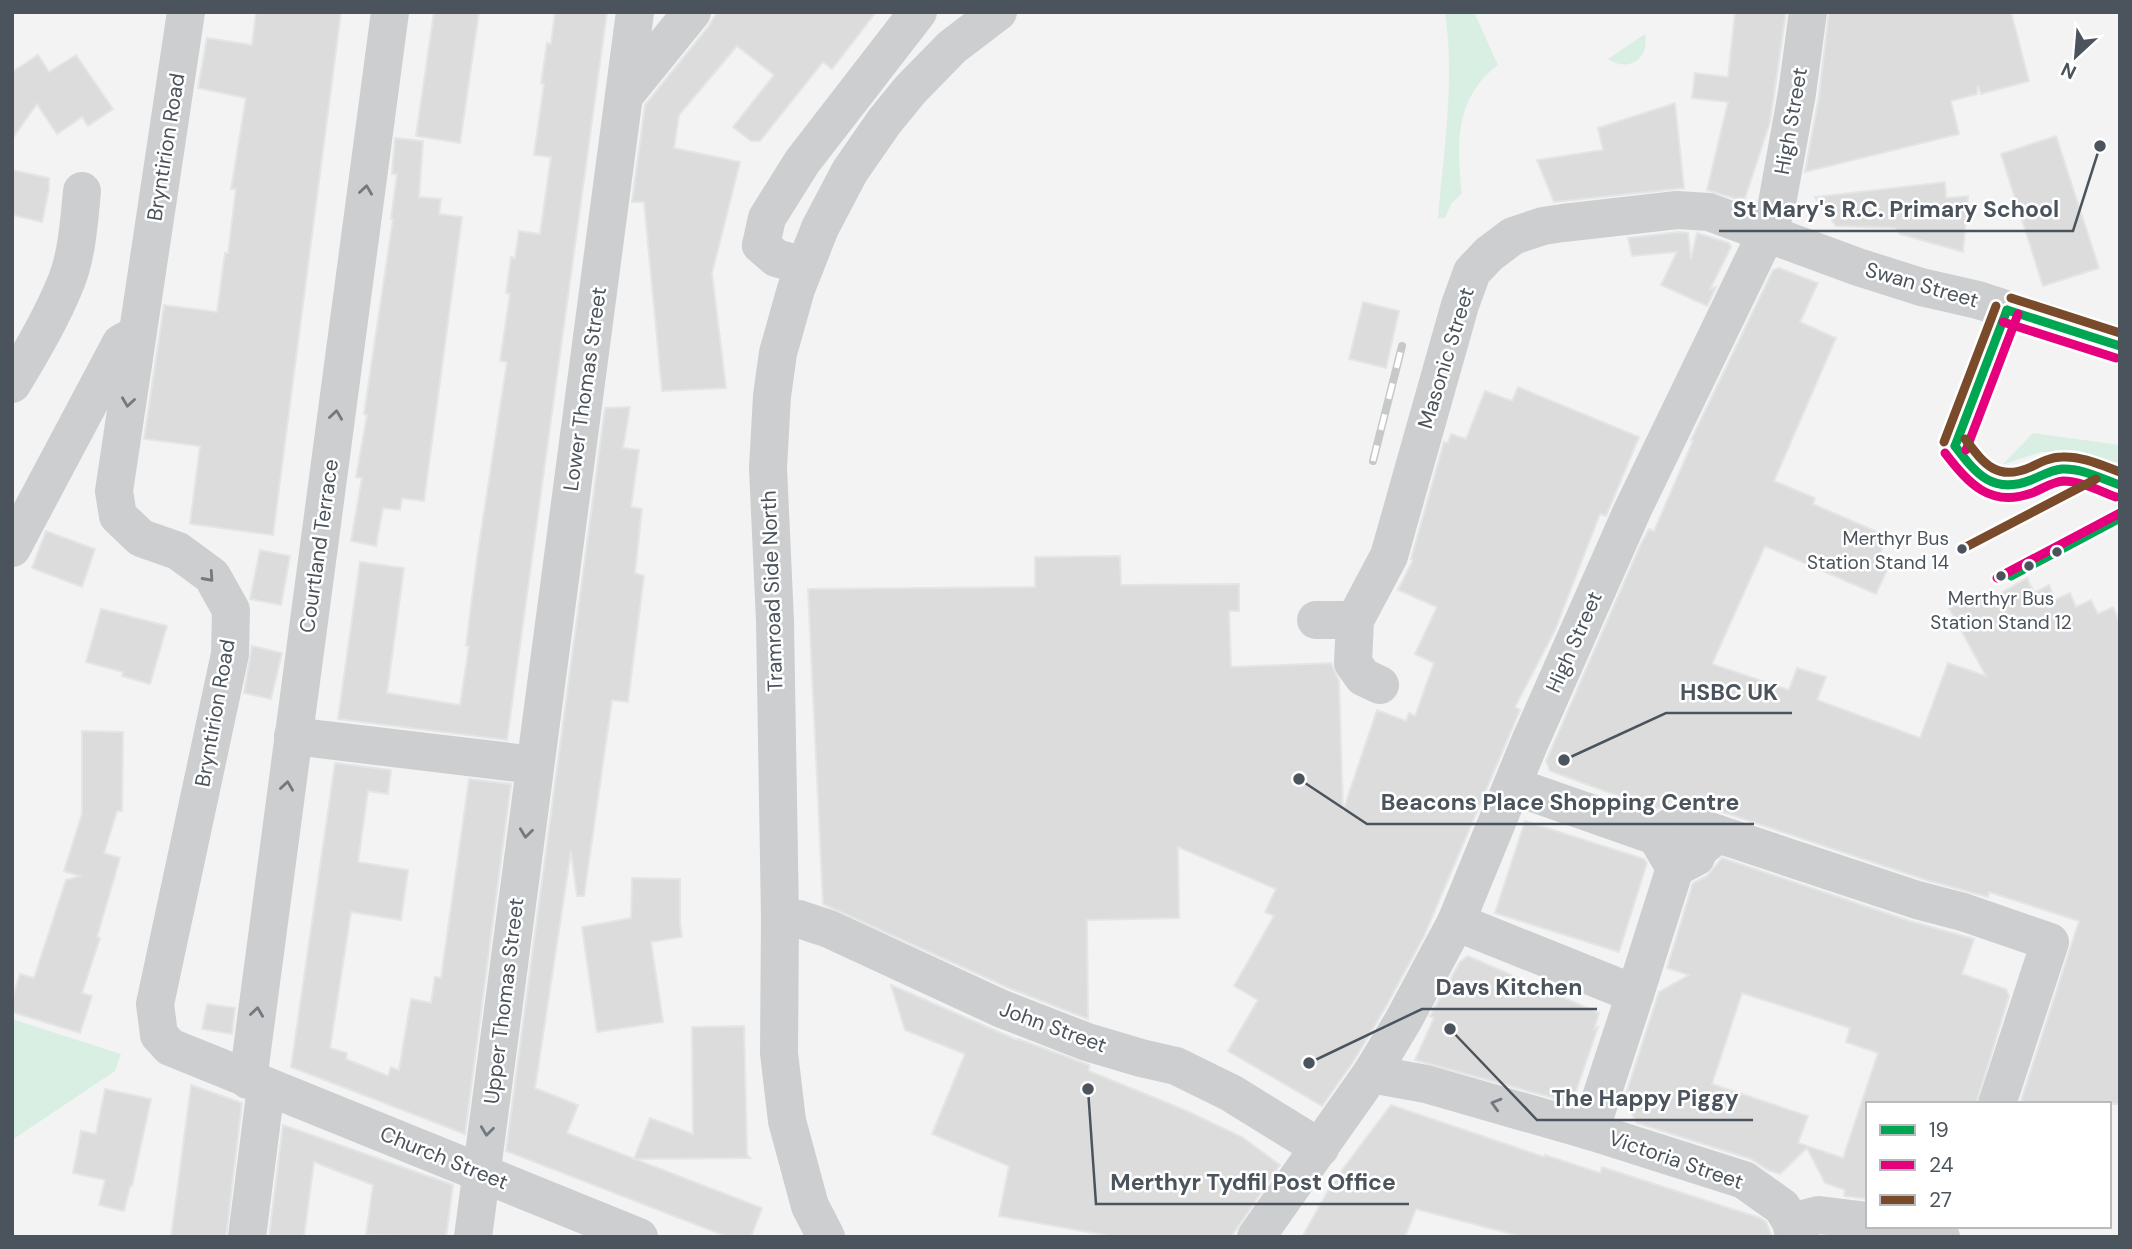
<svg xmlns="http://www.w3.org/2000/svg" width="2132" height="1249" font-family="'DM Sans',sans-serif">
<rect width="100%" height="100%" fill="#f3f3f3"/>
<g fill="#daefe4">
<path d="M 1445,12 L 1474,12 L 1498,65 C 1454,98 1457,145 1462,193 L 1451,204 L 1445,218 L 1438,218 C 1444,150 1455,80 1445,12 Z"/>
<path d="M 1645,34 C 1650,59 1628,73 1608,59 Z"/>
<path d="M 2033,433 L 2120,445 L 2120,462 L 2100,463 L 2067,452 L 2041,452 L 2002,465 Z"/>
<path d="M 12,1019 L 121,1054 L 115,1071 L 12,1140 Z"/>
</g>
<g fill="#dcdcdd" stroke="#e4e5e5" stroke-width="2" fill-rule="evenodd">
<path d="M 256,12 L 341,12 L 273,535 L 190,524 L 200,446 L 144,439 L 164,305 L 217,312 L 225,253 L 228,253 L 236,189 L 231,189 L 246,98 L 198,88 L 207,38 L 252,45 Z"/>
<path d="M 434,12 L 479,12 L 460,143 L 416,136 Z"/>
<path d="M 555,12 L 607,12 L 507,740 L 338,719 L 360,562 L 404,568 L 387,693 L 460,705 L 469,646 L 466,646 L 477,558 L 507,362 L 500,361 L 510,294 L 506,293 L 511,257 L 515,258 L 519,231 L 540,234 L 551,157 L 534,155 L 544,84 L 541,83 L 547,43 L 551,44 Z"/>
<path d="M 717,12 L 876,12 L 832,69 L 823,62 L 760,141 L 751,141 L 733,127 L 774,75 L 737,46 L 679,115 L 674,148 L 740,162 L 712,273 L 726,388 L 662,391 L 644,202 L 632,202 L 645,105 L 709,26 Z"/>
<path d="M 1735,12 L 1786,12 L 1770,122 L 1745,198 L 1737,199 L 1707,190 L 1728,102 L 1692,98 L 1695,73 L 1728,77 Z"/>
<path d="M 1829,12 L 2011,12 L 2029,81 L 1981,94 L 1978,85 L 1977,94 L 1951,101 L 1959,134 L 1805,172 L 1819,96 Z"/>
<path d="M 38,55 L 49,72 L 76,55 L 113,109 L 88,126 L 82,117 L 57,134 L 37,104 L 12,139 L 12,72 Z"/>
<path d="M 1675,103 L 1684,188 L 1554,202 L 1537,160 L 1603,150 L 1598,128 Z"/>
<path d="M 2056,136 L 2099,268 L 2043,286 L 2001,154 Z"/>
<path d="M 395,138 L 423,141 L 419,197 L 441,199 L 439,214 L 462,217 L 424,501 L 402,498 L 400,510 L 383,508 L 376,546 L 351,541 L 362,478 L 356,477 L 367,415 L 364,414 L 393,219 L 391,219 L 397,174 L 392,174 Z"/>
<path d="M 12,170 L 49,178 L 49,189 L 42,222 L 12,215 Z"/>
<path d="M 1945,182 L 1946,198 L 1968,196 L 1963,252 L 1900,234 L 1895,228 L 1836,226 L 1815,197 Z"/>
<path d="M 1678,232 L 1688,233 L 1691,259 L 1697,233 L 1729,243 L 1731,247 L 1710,289 L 1716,287 L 1707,306 L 1661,285 L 1677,252 L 1632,256 L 1628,238 Z"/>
<path d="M 1779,268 L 1818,283 L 1800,322 L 1836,338 L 1774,481 L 1815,498 L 1813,504 L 1887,536 L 1880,554 L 1892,559 L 1876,594 L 1765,546 L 1712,664 L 1789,690 L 1797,668 L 1826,677 L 1817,700 L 1920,738 L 1948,663 L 1986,676 L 1949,608 L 1973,596 L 1987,601 L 2027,578 L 2034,593 L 2049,585 L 2055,600 L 2070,593 L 2076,607 L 2091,600 L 2098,614 L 2113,607 L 2120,624 L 2120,1104 L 2020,1104 L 2079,921 L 1989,892 L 1988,897 L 1923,879 L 1687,800 L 1677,799 L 1656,810 L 1550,771 L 1546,761 L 1640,546 L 1649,529 L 1654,531 L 1693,441 L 1691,440 L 1773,270 Z"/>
<path d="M 1363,302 L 1399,311 L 1386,368 L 1349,359 Z"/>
<path d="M 1518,387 L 1639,437 L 1606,516 L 1600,514 L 1555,630 L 1515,707 L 1520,710 L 1424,936 L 1384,1010 L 1353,1062 L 1322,1106 L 1228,1051 L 1258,1000 L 1234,986 L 1274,916 L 1265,912 L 1276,889 L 1178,847 L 1179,918 L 1087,920 L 1088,1019 L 1011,989 L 823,904 L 808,589 L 1035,587 L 1035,557 L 1120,556 L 1121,585 L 1239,584 L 1239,611 L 1229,611 L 1231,667 L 1331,663 L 1339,681 L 1343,811 L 1377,710 L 1406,721 L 1409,713 L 1415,716 L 1434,663 L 1415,654 L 1437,607 L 1398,590 L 1413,560 L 1411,559 L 1444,442 L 1448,443 L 1451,434 L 1466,439 L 1485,391 L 1512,401 Z"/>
<path d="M 630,407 L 623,448 L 639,450 L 631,507 L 642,509 L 635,573 L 644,576 L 628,702 L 612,700 L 584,896 L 577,896 L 571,851 L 535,1088 L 578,1105 L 567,1133 L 762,1208 L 751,1237 L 728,1237 L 506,1151 L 605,408 Z"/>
<path d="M 46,531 L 95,549 L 82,587 L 32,568 Z"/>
<path d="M 260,550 L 290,556 L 281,605 L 250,599 Z"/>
<path d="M 101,609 L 167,626 L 150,684 L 122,676 L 123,672 L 86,662 Z"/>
<path d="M 252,646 L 282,653 L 271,699 L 244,693 Z"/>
<path d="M 82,731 L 123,732 L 122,811 L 117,811 L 104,853 L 120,858 L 97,937 L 100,938 L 82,993 L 92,996 L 80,1033 L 12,1012 L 12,1000 L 20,974 L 34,978 L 66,880 L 80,876 L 64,871 L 82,814 Z"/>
<path d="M 335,763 L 391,770 L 388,794 L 368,791 L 358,862 L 408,870 L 401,920 L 351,912 L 330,1048 L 347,1053 L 346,1059 L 388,1076 L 391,1067 L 399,1070 L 411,999 L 431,1003 L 435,977 L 441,978 L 469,779 L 511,784 L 465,1134 L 291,1067 Z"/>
<path d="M 1525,821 L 1644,859 L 1647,863 L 1619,952 L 1495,913 Z"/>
<path d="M 1722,858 L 1910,921 L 1974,939 L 1962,974 L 2006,989 L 2009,996 L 1976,1104 L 1868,1104 L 1868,1199 L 1844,1196 L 1845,1190 L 1825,1183 L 1807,1148 L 1780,1174 L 1768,1170 L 1751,1159 L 1637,1123 L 1624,1100 L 1659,992 L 1689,975 L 1667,968 L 1693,883 L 1707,876 ZM 1742,993 L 1850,1028 L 1846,1042 L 1878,1053 L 1843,1158 L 1798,1143 L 1808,1116 L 1712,1084 Z"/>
<path d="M 632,878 L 680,879 L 680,923 L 682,937 L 651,942 L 663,1022 L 597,1032 L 582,927 L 631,918 Z"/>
<path d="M 1468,956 L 1599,1013 L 1594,1029 L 1598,1027 L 1572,1103 L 1415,1060 L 1434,1018 L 1430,1016 L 1460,962 Z"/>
<path d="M 891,985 L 1017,1040 L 1018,1039 L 1089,1065 L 1089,1071 L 1187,1111 L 1242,1137 L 1280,1165 L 1231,1237 L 1115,1237 L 999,1216 L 1009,1166 L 932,1134 L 965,1054 L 905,1030 Z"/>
<path d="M 207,1004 L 235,1008 L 232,1034 L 202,1029 Z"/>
<path d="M 744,1026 L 747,1155 L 750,1158 L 634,1159 L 650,1118 L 693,1134 L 692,1027 Z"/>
<path d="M 191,1085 L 242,1103 L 226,1237 L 171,1237 Z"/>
<path d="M 105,1089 L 151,1099 L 132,1186 L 130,1186 L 124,1211 L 99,1205 L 105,1180 L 73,1173 L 81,1131 L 96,1134 Z"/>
<path d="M 1391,1105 L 1544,1157 L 1545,1155 L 1600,1173 L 1602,1167 L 1760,1218 L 1766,1222 L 1772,1237 L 1523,1237 L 1416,1209 L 1405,1237 L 1302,1237 L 1333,1182 Z"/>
<path d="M 283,1125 L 453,1185 L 446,1237 L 366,1235 L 373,1185 L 314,1162 L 304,1237 L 269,1237 Z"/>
</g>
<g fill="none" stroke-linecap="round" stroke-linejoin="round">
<g stroke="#ccced0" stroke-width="38">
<path d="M 186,12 L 114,491 L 118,516 L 141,538 L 178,551 L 212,576 L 231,610 L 230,654 L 155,1004 L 159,1035 L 170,1047 L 639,1237"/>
<path d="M 624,96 L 692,12"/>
<path d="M 805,266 L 776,258 L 761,245 L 767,218 L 802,162 L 918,12"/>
<path d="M 12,384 C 31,353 50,321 64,287 C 77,258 79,222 82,191"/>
<path d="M 12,548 L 121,343 L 136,335"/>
<path d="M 1316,620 L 1355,620"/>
<path d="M 1380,685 L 1363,677 L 1353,663 L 1355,620 L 1389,556 L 1460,305 L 1472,272 L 1489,254 L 1513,236 L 1543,226 L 1563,223 L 1677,210 L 1709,212 L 1858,267 L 1921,287 L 1978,300 L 2120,346"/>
<path d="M 293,736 L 535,765"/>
<path d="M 1656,836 L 1680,821 L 1718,834"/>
<path d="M 1675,868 L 1696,857 L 1699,849 L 1718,834 L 1917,900 L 1963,912 L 2050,942 L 1997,1104"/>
<path d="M 780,918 L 799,919 L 829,929 L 1002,1009 L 1087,1042 L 1141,1058 L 1176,1066 L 1231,1093 L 1320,1148"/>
<path d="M 1456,922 L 1635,994 L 1675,868 L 1656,836 L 1513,786"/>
<path d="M 1371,1074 L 1426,1084 L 1590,1131 L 1744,1180 L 1782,1207 L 1791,1222 L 1794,1237"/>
<path d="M 248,1080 L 390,12"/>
<path d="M 1590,1131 L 1635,994"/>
<path d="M 1791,1222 L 1819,1215 L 1868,1221"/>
<path d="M 1895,1226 L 1941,1237"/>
<path d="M 247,1237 L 266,1087"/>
<path d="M 473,1237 L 635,12"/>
<path d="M 826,1237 L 810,1206 L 787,1121 L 779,1053 L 780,918 L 775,621 L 768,468 L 772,396 L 778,353 L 796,289 L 820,228 L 850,171 L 884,122 L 910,90 L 952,47 L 998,12"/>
<path d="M 1256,1237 L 1371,1074 L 1403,1021 L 1456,922 L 1529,744 L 1632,511 L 1767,232 L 1776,209 L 1797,93 L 1808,12"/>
</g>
<g stroke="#c7c8ca" stroke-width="8">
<path id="rail" d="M 1373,461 L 1402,346"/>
</g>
<use href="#rail" stroke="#fff" stroke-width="5" stroke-dasharray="16" stroke-linecap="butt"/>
<g stroke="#fff" stroke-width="14">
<g id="bus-1">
<path d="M 2007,310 L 2120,346"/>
<path d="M 1955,446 C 1976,474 1993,495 2031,480 C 2041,476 2051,470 2062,469 C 2082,468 2102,479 2120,485"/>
<path d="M 1955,446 L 2007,310"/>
<path d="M 2011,576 L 2120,518"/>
</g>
</g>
<g stroke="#fff" stroke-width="14">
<g id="bus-2">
<path d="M 2003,322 L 2116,358"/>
<path d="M 1966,450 L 2018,314"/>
<path d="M 1945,453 C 1969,484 1990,508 2032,493 C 2042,489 2052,482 2063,481 C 2081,481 2100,491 2116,497"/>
<path d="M 1997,578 L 2120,513"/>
</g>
</g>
<g stroke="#fff" stroke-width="14">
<g id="bus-3">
<path d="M 2011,298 L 2120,333"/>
<path d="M 1965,439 C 1984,464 1997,482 2031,467 C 2041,462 2051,457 2062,457 C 2082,456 2101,465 2120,472"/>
<path d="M 1944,442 L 1996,306"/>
<path d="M 1962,549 L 2096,479"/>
</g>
</g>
<use href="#bus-1" stroke="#00a651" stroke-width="9"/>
<use href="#bus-2" stroke="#e5007d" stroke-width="9"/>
<use href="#bus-3" stroke="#7a4b2a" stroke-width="9"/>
</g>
<defs><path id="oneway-chevron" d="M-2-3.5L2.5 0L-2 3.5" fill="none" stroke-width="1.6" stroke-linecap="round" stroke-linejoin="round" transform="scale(1.75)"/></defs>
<g stroke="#727980">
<use href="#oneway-chevron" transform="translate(366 190) rotate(-82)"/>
<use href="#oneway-chevron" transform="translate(128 402) rotate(98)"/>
<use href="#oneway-chevron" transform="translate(336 415) rotate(-82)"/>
<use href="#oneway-chevron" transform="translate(209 577) rotate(48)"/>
<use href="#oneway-chevron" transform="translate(287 786) rotate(-82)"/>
<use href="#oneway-chevron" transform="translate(526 833) rotate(97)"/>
<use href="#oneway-chevron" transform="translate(257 1012) rotate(-82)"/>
<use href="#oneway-chevron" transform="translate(1496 1104) rotate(-164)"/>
<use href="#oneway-chevron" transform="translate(487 1131) rotate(97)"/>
</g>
<g fill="#4b545d" stroke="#fff" stroke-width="2.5">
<circle cx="1962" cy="549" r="6"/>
<circle cx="2057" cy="552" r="6"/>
<circle cx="2029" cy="566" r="6"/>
<circle cx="2001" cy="576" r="6"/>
</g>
<g text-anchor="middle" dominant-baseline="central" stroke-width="5" stroke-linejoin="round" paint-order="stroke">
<g font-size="19" fill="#4b545d" stroke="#fff" text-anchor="end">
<text x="1949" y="538">Merthyr Bus<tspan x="1949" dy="24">Station Stand 14</tspan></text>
<text x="2001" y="598" text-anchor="middle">Merthyr Bus<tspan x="2001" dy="24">Station Stand 12</tspan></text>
</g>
<g font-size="21" fill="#4b545d" stroke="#fff">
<text transform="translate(1791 121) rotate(-80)">High Street</text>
<text transform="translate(166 147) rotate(-81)">Bryntirion Road</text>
<text transform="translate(1922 285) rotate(16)">Swan Street</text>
<text transform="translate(1446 358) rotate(-73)">Masonic Street</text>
<text transform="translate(585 389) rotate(-82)">Lower Thomas Street</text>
<text transform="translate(319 546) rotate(-82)">Courtland Terrace</text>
<text transform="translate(772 591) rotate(-92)">Tramroad Side North</text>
<text transform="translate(1574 642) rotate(-66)">High Street</text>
<text transform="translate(215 713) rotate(-80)">Bryntirion Road</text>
<text transform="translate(504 1001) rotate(-83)">Upper Thomas Street</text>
<text transform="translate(1053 1027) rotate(20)">John Street</text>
<text transform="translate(444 1158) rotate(22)">Church Street</text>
<text transform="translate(1676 1160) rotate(19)">Victoria Street</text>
</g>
</g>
<path fill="none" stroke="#4b545d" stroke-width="2.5" d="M2100 146L2073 231H1719M1564 760L1666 713H1792M1299 779L1367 824H1754M1309 1063L1422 1009H1597M1450 1029L1537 1120H1753M1088 1089L1096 1204H1409"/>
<g fill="#4b545d" stroke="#fff" stroke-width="2.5">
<circle cx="2100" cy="146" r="7"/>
<circle cx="1564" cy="760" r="7"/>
<circle cx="1299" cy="779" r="7"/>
<circle cx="1309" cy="1063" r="7"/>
<circle cx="1450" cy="1029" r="7"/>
<circle cx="1088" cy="1089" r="7"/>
</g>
<g font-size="23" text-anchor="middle" font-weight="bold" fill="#4b545d" stroke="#fff" stroke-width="5" stroke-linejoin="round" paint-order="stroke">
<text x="1896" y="217">St Mary's R.C. Primary School</text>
<text x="1729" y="700">HSBC UK</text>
<text x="1560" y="810">Beacons Place Shopping Centre</text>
<text x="1509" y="995">Davs Kitchen</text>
<text x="1645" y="1106">The Happy Piggy</text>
<text x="1253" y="1190">Merthyr Tydfil Post Office</text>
</g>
<rect width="2132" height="1249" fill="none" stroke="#4b545d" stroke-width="28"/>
<rect x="1866" y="1102" width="245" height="126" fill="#ffffff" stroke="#b7bbbe" stroke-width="2"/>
<rect x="1880" y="1125" width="35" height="10" fill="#00a651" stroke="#b7bbbe" stroke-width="2"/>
<text x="1929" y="1137" font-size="21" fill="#4b545d">19</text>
<rect x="1880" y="1160" width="35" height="10" fill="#e5007d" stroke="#b7bbbe" stroke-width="2"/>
<text x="1929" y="1172" font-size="21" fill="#4b545d">24</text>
<rect x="1880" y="1195" width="35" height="10" fill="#7a4b2a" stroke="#b7bbbe" stroke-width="2"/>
<text x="1929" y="1207" font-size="21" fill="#4b545d">27</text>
<g transform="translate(2076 56) rotate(206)" stroke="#ffffff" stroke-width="5" paint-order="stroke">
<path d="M0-5L12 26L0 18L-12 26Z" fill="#4b545d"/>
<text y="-10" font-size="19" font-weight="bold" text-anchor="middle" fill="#4b545d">N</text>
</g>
</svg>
